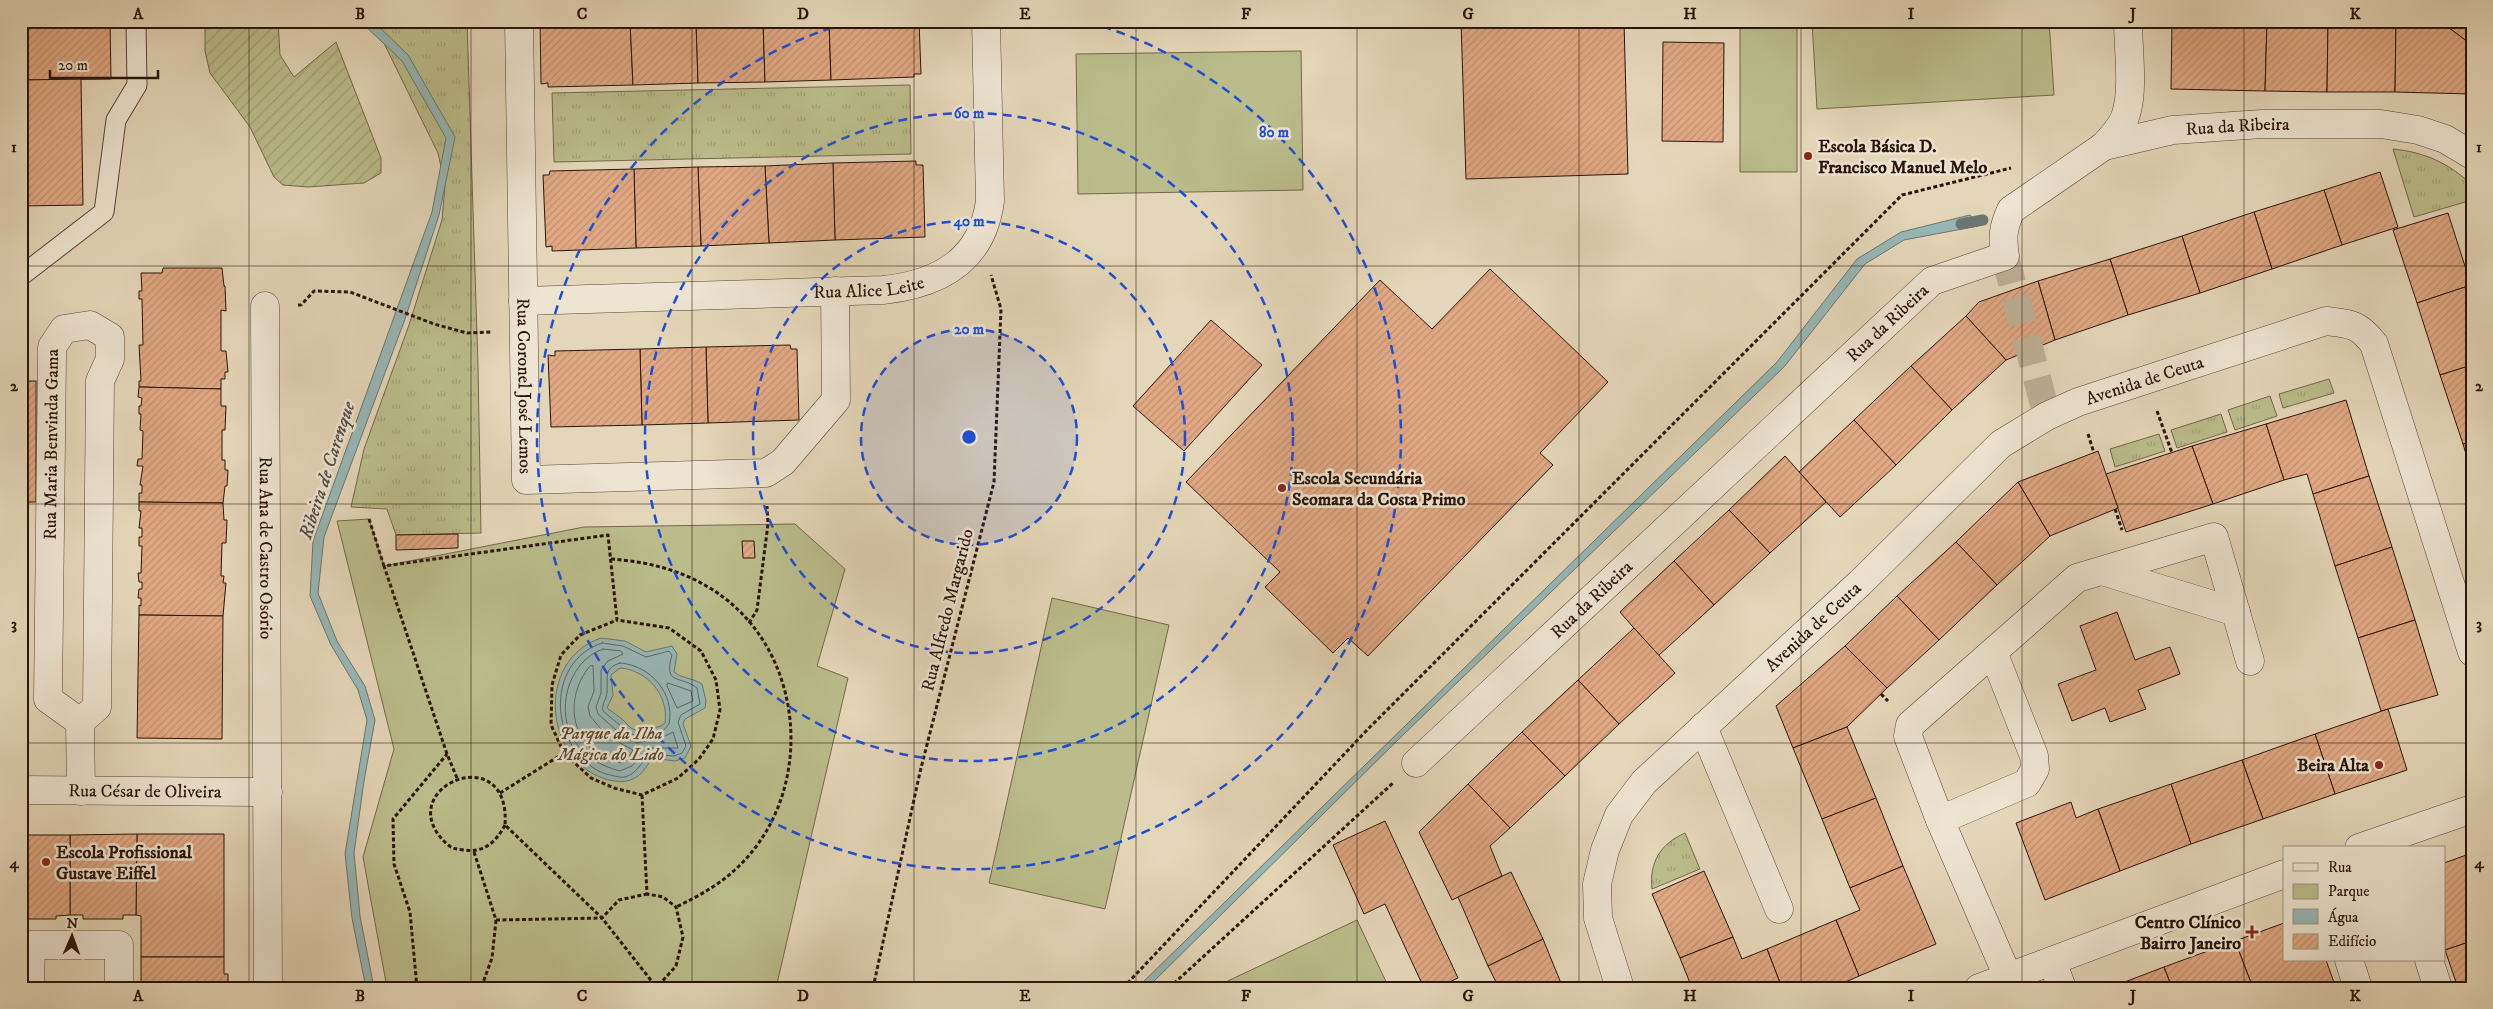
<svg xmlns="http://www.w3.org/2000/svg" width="2493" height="1009" viewBox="0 0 2493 1009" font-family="'IM FELL DW Pica',serif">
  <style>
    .grass { fill: url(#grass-tufts); stroke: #72684a }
    .park { fill: #babc8b; stroke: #72684a }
    .garden { fill: url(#garden-furrows); stroke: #72684a }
    .water { fill: #97b7b6; stroke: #6b7671; fill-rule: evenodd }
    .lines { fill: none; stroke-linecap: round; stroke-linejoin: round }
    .shore { stroke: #606660; stroke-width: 1 }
    .stream { stroke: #6b7671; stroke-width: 11 }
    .building { fill: url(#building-hatch); stroke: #2a1409 }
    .minor-tunnel { stroke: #bfaf95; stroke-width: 28; stroke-dasharray: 28 14; stroke-linecap: butt }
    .service-casing { stroke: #584435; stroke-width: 21 }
    .minor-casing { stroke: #584435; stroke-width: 29 }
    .tertiary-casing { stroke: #584435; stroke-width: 29 }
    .path { stroke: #2a1409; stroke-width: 3; stroke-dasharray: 4 2.5; stroke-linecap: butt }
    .service { stroke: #ede4d1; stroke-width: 19 }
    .minor { stroke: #ede4d1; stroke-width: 28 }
    .tertiary { stroke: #ede4d1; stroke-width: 28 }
    .grid { fill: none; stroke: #2a1409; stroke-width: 1; stroke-opacity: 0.55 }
    .ring { fill: none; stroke: #1d4ed8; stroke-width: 2.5; stroke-dasharray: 9 6 }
    .poi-dot { fill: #8f2418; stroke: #ede4d1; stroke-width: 2 }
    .labels { text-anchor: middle; stroke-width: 5; stroke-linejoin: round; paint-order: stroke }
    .street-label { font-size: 18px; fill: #2a1409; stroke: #ede4d1 }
    .poi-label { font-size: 18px; font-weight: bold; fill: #2a1409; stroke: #ede4d1; text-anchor: start }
    .park-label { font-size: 18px; font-style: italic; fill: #554630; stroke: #ede4d1 }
    .water-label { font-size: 19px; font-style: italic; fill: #504d46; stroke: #ede4d1 }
    .centre { fill: #1d4ed8; stroke: #ede4d1; stroke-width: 2.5 }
    .ring-label { font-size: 15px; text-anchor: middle; font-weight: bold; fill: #1d4ed8; stroke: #ede4d1; stroke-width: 5; stroke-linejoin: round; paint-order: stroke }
    .neatline { fill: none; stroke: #2a1409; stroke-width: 2 }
    .grid-label { font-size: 16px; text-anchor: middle; font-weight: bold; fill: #2a1409 }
  </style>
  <defs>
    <pattern id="grass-tufts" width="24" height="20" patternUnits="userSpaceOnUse" patternTransform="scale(1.25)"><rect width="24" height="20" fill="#babc8b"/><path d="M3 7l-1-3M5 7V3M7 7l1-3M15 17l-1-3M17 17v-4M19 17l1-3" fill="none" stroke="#a0a177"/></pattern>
    <pattern id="garden-furrows" width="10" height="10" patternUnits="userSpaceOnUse" patternTransform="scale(1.25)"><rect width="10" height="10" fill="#babc8b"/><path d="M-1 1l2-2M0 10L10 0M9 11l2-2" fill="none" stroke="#a0a177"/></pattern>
    <pattern id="building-hatch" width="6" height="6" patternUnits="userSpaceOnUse" patternTransform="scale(1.25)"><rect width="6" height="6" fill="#e0a883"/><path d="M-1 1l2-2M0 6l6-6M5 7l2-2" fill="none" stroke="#c09070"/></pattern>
  </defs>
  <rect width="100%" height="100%" fill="#e4d6b8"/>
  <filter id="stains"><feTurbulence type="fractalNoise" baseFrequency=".004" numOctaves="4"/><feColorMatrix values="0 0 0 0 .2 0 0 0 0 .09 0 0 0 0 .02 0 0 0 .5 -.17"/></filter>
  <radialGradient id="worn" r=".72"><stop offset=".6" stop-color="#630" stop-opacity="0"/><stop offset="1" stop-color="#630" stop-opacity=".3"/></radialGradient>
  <g class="grass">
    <polygon points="373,21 467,21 478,366 481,533 396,535 387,509 351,507 364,449 409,325 442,220 445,185 438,153"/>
    <polygon points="910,85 911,154 554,162 552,93"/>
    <path d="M2393,149C2424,152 2449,163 2472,185V200L2414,217Z"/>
    <polygon points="2329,379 2334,393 2283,408 2279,394"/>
    <polygon points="2270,396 2277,416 2235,430 2228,410"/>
    <polygon points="2221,414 2227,432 2177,448 2171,430"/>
    <polygon points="2159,434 2165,451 2115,467 2110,449"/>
    <path d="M1685,833L1700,869L1652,889C1649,863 1660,844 1685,833Z"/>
  </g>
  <g class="park">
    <polygon points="1812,21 2049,21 2054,95 1817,109"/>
    <polygon points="1740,26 1797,27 1797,172 1740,172"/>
    <polygon points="1301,51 1303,190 1078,194 1076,54"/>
    <polygon points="369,519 384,566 584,527 795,524 845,569 817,666 848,678 776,988 387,988 363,857 394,749 337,521"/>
    <polygon points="1052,598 1169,625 1105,909 989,883"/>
    <polygon points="1357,920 1389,988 1213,988"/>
  </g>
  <polygon class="garden" points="205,21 278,21 280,55 294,77 336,42 381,158 381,173 364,183 308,187 283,185 274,177 250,127 210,73 205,51"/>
  <g class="water">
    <polygon points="360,21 373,21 408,55 455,137 439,215 405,319 324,537 318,593 337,641 365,686 375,720 364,781 354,853 360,916 374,988 366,988 352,918 345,854 367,720 358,690 331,645 310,596 313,541 432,212 446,138 402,61"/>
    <polygon points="1970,215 1978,226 1904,240 1865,264 1784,367 1403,735 1147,988 1137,988 1777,362 1857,259 1901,232"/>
    <path d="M601,638L625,641L646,652L672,646L677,654L674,672C683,679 693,678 702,684L706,701L705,708L685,719L683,724L691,746L685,758L675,761L652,758C648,764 644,772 638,776C628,783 620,782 609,780C543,763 535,660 601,638ZM620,668C647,670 669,695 665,723L661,726L640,732L631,728L622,719L607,708L613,695L611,675Z"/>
  </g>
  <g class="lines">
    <g class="shore">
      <path d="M602,643L623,646L646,657L669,651L672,655C663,686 681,675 697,688L700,704L681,715L678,722L686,746L682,753L674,756L650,754C641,762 638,773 625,777C619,778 612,775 606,774C596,771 589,765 581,757C549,724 553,659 602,643Z"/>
      <path d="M603,649L621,651L623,654L608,661L601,670V693L596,707L598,714L624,737L637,743L663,737L673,732L678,748H648L632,766L620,771C602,766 588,759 576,743C554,714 567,661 603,649Z"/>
      <path d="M620,663C650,665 675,693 669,724L663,731L639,737L628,732L603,711C601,704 607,699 607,692C608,678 603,668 620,663Z"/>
      <path d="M593,666L594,691L588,707L590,716L601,729L611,734L620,743L633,750L627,760L622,763C573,755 560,702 590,666Z"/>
      <polygon points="668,683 691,691 693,701 677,708 667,686"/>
    </g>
    <polyline class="stream" points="1961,224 1983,220"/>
  </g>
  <g class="building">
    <polygon points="28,21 110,21 111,79 26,80 28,64 25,64 25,56 27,55 24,41 28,42"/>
    <polygon points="540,21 630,21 633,85 548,87 548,83 541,84"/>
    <polygon points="630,21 696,21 698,83 633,85"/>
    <polygon points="696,21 763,21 765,82 698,83"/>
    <polygon points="763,21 829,21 831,80 765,82"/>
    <polygon points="829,21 919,21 921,74 914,74 914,77 831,80"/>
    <polygon points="1461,21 1624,21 1628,174 1466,179"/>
    <polygon points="2172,21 2267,21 2265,91 2171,89"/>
    <polygon points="2267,21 2328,21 2327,92 2265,91"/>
    <polygon points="2328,21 2396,21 2395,92 2327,92"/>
    <polygon points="2396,21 2440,21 2472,45 2472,94 2395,92"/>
    <polygon points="2440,21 2472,21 2472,45"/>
    <polygon points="1663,42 1724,43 1723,142 1662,141"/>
    <polygon points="81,79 83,205 21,206 21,80"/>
    <polygon points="916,161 916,165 923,165 925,237 835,240 833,163"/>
    <polygon points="833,163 835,240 769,243 765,166"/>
    <polygon points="765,166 769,243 701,246 698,167"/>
    <polygon points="698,167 701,246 636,248 634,169"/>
    <polygon points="634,169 636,248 552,251 552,246 546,247 543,175 549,175 550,171"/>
    <polygon points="2380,172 2398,227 2342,245 2324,190"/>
    <polygon points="2324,190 2342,245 2272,269 2254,212"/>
    <polygon points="2254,212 2272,269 2200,293 2182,236"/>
    <polygon points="2448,213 2471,285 2417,303 2393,230"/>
    <polygon points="2182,236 2200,293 2128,315 2110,259"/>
    <polygon points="2110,259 2128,315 2055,340 2038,281"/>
    <polygon points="163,268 222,268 224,286 225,286 226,311 221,310 221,351 226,351 228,372 225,372 225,379 221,379 221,389 139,387 139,381 141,381 139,345 143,345 142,299 139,299 139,291 142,291 141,273 162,273"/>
    <polygon points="1490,269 1608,382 1540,453 1553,465 1368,656 1348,638 1333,653 1265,587 1280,572 1186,482 1380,280 1432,329"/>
    <polygon points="2038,281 2055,340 2006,360 1966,316 1979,302"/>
    <polygon points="2471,285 2472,365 2440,375 2417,303"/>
    <polygon points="1966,316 2006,360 1952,410 1911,366"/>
    <polygon points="1211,320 1262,365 1184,451 1133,406"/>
    <polygon points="790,345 791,349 797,349 799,420 708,423 706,347"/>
    <polygon points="706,347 708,423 642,425 640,349"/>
    <polygon points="640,349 642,425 551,427 548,355 555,356 555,351"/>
    <polygon points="2472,365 2472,442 2463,444 2440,375"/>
    <polygon points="1911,366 1952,410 1896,465 1854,420"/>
    <rect x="21" y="381" width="15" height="121"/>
    <polygon points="139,387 221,389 221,406 226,406 225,430 222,430 222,460 225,460 225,470 228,470 227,486 225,486 223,503 139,502 139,493 142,493 142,485 140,485 143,466 137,466 138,459 142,459 143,431 140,430 141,414 139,414 139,406 141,406 142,398 138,397"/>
    <polygon points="2346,400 2369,476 2313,494 2307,474 2284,480 2266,424"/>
    <polygon points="1854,420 1896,465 1840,517 1799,472"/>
    <polygon points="2266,424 2284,480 2213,504 2192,446"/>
    <polygon points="2472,442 2472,474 2463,444"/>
    <polygon points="2192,446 2213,504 2126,532 2106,474"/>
    <polygon points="2098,451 2118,508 2050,536 2018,482"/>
    <polygon points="1785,456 1826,502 1770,553 1729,510"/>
    <polygon points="2369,476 2392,547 2335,566 2313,494"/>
    <polygon points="2018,482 2050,536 1997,585 1956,542"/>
    <rect x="21" y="502" width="2" height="112"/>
    <polygon points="139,502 223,503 224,520 227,520 226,543 222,543 221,576 224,576 223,583 226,583 223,616 139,615 139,605 141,606 141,598 138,598 139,589 142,589 142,582 139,582 138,573 141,573 142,546 139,546 139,537 142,537 142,528 139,528 141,511 139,511"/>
    <polygon points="1729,510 1770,553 1714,605 1674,561"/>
    <polygon points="458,534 458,548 396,550 396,535"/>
    <polygon points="742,541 754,541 755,558 743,558"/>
    <polygon points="1956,542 1997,585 1939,640 1897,596"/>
    <polygon points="2392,547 2415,620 2358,638 2335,566"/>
    <polygon points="1674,561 1714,605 1658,656 1620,612"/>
    <polygon points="1897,596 1939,640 1887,688 1845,646"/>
    <polygon points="2117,612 2135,660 2170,647 2180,674 2138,690 2146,709 2110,722 2105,708 2072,721 2058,684 2096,670 2080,626"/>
    <polygon points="139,615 223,616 222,739 137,738"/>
    <polygon points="2415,620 2438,695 2381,711 2358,638"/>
    <polygon points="1634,628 1675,673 1619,724 1578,680"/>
    <polygon points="1845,646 1887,688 1847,727 1793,748 1776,706"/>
    <polygon points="1578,680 1619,724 1565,776 1522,732"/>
    <polygon points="2388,709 2407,770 2335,794 2315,734"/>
    <polygon points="1847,727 1876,798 1822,819 1793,748"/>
    <polygon points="1522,732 1565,776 1510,828 1468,784"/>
    <polygon points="2315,734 2335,794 2263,819 2242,760"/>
    <polygon points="2242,760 2263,819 2191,844 2171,784"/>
    <polygon points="1468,784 1510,828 1490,846 1502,876 1452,900 1419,832"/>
    <polygon points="2171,784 2191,844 2120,871 2098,809"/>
    <polygon points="1876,798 1903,866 1850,888 1822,819"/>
    <polygon points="2071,802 2076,818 2098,809 2120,871 2045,900 2016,823"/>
    <polygon points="1385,821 1458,978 1437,988 1424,988 1385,904 1364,914 1333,845"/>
    <polygon points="137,834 224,834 224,957 141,957 141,916 136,915"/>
    <polygon points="137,834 136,915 123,915 123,919 83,919 83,915 70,915 70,835"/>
    <polygon points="21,835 70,835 70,915 56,916 56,919 23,919"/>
    <polygon points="2472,853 2472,941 2445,950 2444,863"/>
    <polygon points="1903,866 1936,944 1859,976 1836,920 1860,910 1850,888"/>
    <polygon points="1704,871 1733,937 1680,958 1652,894"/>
    <polygon points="1511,872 1543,939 1488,966 1458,897"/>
    <polygon points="1836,920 1859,976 1832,988 1782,988 1767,949"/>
    <polygon points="2284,923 2284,960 2326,960 2336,988 2253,988 2235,941"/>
    <polygon points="1733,937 1742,959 1767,949 1782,988 1692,988 1680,958"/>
    <polygon points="1543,939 1563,988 1488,988 1497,984 1488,966"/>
    <polygon points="2235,941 2253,988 2172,988 2164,967"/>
    <polygon points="2472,941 2472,988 2458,988 2445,950"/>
    <polygon points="141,957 224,957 224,974 228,974 228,988 141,988"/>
    <polygon points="2164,967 2172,988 2109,988"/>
  </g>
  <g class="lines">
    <polyline class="minor-tunnel" points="2005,256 2047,416"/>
    <defs>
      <polyline id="service" points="21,276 104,212 116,120 137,85 136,21"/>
      <g id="minor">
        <path id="s1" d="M519,21L526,480L766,473L783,462L836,400L835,291"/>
        <path d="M2104,146C2112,137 2123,126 2126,114C2134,89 2128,49 2128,21"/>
        <path id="s2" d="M523,301L883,290C939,284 982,261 990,201L986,21"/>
        <path id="s3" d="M265,306L268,988"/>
        <polyline points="2102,571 2236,612"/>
        <polyline points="1993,652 2034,756 2035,769 2027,783 1940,820 2008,977"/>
        <path id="s4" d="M80,722L48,699L52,356V347L64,329L90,325L110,337V359L100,381L97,707L80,722L81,791"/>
        <polyline points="1703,727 1779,909"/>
        <path id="s5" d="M1416,763L1932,281L2005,256C2002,238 2003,227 2011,210L2104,146L2173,130L2262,124H2381L2418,130L2445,139L2472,155"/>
        <path id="s6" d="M21,790L268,792"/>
        <polyline points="1940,820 1912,747 1908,736 1910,725 2077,578 2214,537 2250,661"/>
        <polyline points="2349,960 2358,988"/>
        <polyline points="2429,960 2438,988"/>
        <polyline points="2052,961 2062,988"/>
        <polyline points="30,988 31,945 119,945 119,988"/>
        <path id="s7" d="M1620,988L1598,918L1597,884L1605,850L1619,815L1644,782L1860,583L2001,444L2047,416L2078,402L2326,321C2350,324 2358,323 2374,344L2472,652"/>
      </g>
      <g id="tertiary">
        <polyline points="2359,848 2472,809"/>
        <polyline points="1979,988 2284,874"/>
      </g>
    </defs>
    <use href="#service" class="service-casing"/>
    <use href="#minor" class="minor-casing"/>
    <use href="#tertiary" class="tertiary-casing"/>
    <g class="path">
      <polyline points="298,305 301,305 314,291 350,292 434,324 467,333 491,332"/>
      <polyline points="2157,411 2172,453"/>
      <polyline points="2088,434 2094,453"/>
      <polyline points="2115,509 2122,530"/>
      <polyline points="369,519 384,566"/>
      <path d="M611,559C653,562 693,573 727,600C807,664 813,794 739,866C721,884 699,896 676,907"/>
      <polyline points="749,623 757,610 768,524 767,506"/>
      <polyline points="1881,694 1888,701"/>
      <polyline points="457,778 447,754 384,566 608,535 617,620 669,628 701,651 716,680 720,710 713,739 699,759 678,778 642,795 614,788 591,778 564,753 551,725 552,685 561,655 580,635 617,620"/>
      <polyline points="500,793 564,753"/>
      <polyline points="642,795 647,894 663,897 676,907 683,937 676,966 656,988"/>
      <path d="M505,825C496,842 484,853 464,850C457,849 452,849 447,844C387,789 511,736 505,825L602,918L657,988"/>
      <polyline points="474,852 496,920 492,958 481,988"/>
      <polyline points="496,920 602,918 619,900 647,894"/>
      <polyline points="417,988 410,912 394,864 393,819 447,754"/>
      <polyline points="873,988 920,772 994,482 1001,309 991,275"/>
      <polyline points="1123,988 1368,729 1902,195 2011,168"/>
      <polyline points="1169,988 1393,783"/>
    </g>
    <use href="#service" class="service"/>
    <use href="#minor" class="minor"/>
    <use href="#tertiary" class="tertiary"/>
  </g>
  <path class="grid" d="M249,21V988M471,21V988M692,21V988M914,21V988M1136,21V988M1357,21V988M1579,21V988M1801,21V988M2022,21V988M2244,21V988M21,266H2472M21,504H2472M21,743H2472"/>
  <circle cx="969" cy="437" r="108" fill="#1d4ed8" fill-opacity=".12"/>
  <g class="ring">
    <circle cx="969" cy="437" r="108"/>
    <circle cx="969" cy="437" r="216"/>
    <circle cx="969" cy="437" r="324"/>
    <path d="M1088 22A432 432 0 1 1 850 22"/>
  </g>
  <g class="poi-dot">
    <circle cx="1808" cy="156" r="5"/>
    <circle cx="1282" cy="488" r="5"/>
    <circle cx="2379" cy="765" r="5"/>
    <circle cx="46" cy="862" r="5"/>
    <path d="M2249.5 924.5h5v5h5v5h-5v5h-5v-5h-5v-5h5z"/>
  </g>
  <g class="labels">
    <g class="street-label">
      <text dy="6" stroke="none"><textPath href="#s5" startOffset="1079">Rua da Ribeira</textPath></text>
      <text dy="6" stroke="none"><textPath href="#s2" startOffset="346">Rua Alice Leite</textPath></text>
      <text dy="6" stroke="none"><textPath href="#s5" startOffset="645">Rua da Ribeira</textPath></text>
      <text dy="6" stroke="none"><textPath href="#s7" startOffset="871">Avenida de Ceuta</textPath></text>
      <text dy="6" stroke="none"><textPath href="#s1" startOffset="365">Rua Coronel José Lemos</textPath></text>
      <text dy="6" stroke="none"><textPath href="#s4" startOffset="294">Rua Maria Benvinda Gama</textPath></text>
      <text dy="6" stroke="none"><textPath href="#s3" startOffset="242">Rua Ana de Castro Osório</textPath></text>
      <text dy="6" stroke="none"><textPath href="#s5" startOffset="240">Rua da Ribeira</textPath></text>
      <text transform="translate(947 610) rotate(-76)" y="6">Rua Alfredo Margarido</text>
      <text dy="6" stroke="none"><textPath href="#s7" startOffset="451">Avenida de Ceuta</textPath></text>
      <text dy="6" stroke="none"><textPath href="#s6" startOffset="124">Rua César de Oliveira</textPath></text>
    </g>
    <g class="poi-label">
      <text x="1818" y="152">Escola Básica D.<tspan x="1818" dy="21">Francisco Manuel Melo</tspan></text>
      <text x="1292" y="484">Escola Secundária<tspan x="1292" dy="21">Seomara da Costa Primo</tspan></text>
      <text x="2369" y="771" text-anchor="end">Beira Alta</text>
      <text x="56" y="858">Escola Profissional<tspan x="56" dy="21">Gustave Eiffel</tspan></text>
      <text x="2241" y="928" text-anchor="end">Centro Clínico<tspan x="2241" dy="21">Bairro Janeiro</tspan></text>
    </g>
    <g class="park-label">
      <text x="611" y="739">Parque da Ilha<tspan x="611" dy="21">Mágica do Lido</tspan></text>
    </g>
    <g class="water-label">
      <text transform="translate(326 470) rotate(-72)" y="7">Ribeira de Carenque</text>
    </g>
  </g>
  <circle cx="969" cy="437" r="8" class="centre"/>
  <g class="ring-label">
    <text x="969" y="118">60 m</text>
    <text x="1274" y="137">80 m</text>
    <text x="969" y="226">40 m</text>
    <text x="969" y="334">20 m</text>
  </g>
  <rect width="2493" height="1009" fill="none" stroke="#e4d6b8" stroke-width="55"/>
  <rect x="2283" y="846" width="162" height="115" fill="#ede4d1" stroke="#9f9181"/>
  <rect x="2293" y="863" width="25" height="8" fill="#ede4d1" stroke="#9f9181"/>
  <text x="2328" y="872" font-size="15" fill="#2a1409">Rua</text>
  <rect x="2293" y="884" width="25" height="15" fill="#babc8b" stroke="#9f9181"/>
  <text x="2328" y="896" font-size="15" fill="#2a1409">Parque</text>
  <rect x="2293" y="909" width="25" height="15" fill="#97b7b6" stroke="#9f9181"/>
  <text x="2328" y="922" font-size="15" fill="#2a1409">Água</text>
  <rect x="2293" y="934" width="25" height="15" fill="url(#building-hatch)" stroke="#9f9181"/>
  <text x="2328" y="946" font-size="15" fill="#2a1409">Edifício</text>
  <g transform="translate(72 936) rotate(2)" stroke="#ede4d1" stroke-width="4" paint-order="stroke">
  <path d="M0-4L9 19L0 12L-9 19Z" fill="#2a1409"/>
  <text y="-8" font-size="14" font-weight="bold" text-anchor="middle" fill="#2a1409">N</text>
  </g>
  <path d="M50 70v8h108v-8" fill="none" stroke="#2a1409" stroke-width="2.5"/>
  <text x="58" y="70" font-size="15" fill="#2a1409" stroke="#ede4d1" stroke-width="4" paint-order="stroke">20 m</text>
  <rect x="28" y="28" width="2438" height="954" class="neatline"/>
  <g class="grid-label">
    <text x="138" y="19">A</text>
    <text x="360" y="19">B</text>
    <text x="582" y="19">C</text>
    <text x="803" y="19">D</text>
    <text x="1025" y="19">E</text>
    <text x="1246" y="19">F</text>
    <text x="1468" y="19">G</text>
    <text x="1690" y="19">H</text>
    <text x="1911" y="19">I</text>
    <text x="2133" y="19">J</text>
    <text x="2355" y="19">K</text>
    <text x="14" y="152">1</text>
    <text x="2479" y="152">1</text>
    <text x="14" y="391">2</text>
    <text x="2479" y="391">2</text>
    <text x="14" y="629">3</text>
    <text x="2479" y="629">3</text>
    <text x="14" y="868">4</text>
    <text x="2479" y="868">4</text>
    <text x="138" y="1001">A</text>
    <text x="360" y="1001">B</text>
    <text x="582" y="1001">C</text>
    <text x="803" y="1001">D</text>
    <text x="1025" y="1001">E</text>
    <text x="1246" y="1001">F</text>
    <text x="1468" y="1001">G</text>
    <text x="1690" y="1001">H</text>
    <text x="1911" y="1001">I</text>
    <text x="2133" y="1001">J</text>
    <text x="2355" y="1001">K</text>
  </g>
  <rect width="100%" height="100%" filter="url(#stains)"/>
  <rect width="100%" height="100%" fill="url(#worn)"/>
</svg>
